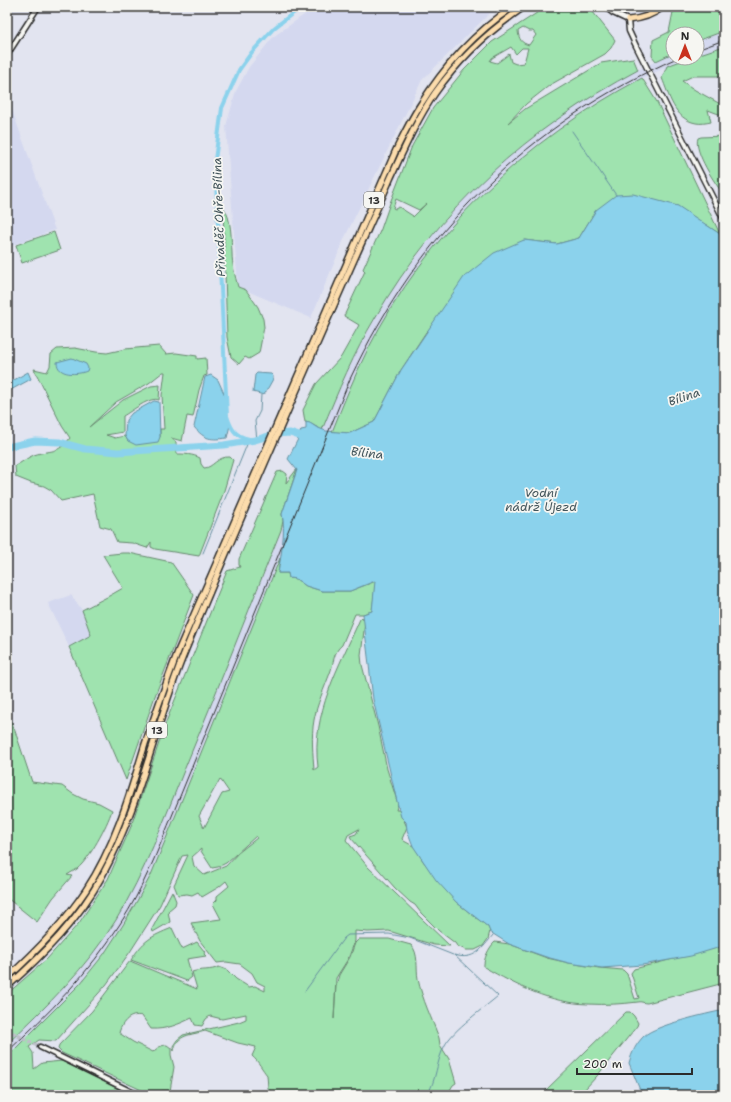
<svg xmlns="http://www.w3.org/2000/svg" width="731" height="1102" viewBox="0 0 731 1102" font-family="'Shantell Sans',sans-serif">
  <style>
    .built { fill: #d4d8ef }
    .green { fill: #9fe3af; stroke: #65876d; fill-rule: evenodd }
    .water { fill: #8bd2ec; stroke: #658f9f }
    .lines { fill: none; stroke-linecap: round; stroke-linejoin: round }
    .stream { stroke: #658f9f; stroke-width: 1 }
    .canal { stroke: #8bd2ec; stroke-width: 4 }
    .river { stroke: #8bd2ec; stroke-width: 7 }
    .tertiary-tunnel { stroke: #bdbfc9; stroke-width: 4; stroke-dasharray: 4 2; stroke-linecap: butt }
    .tertiary-casing { stroke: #2b2b2b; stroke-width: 7 }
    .trunk-casing { stroke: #2b2b2b; stroke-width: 8 }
    .tertiary { stroke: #f6f6f2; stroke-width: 4 }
    .trunk { stroke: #fcdcac; stroke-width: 5 }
    .rail { stroke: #2b2b2b; stroke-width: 1 }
    .labels { text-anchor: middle; stroke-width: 3.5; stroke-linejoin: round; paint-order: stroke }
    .shield { fill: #f6f6f2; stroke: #686867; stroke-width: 1 }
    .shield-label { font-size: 10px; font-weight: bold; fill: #2b2b2b }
    .water-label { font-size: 12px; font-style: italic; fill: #43555b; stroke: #f6f6f2 }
  </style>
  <rect width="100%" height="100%" fill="#e2e4f0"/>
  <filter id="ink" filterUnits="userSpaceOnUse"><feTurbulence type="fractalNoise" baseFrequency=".025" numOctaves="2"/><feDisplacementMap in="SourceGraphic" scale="8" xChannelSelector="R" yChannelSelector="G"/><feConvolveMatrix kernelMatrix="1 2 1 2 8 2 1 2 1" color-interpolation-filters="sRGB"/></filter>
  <g filter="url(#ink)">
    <g class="built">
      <polygon points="315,7 502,7 490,13 422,80 345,237 311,318 238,287 226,126 236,91 249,67 273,37"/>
      <polygon points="724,31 724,46 697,55 697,41"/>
      <polygon points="673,53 673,58 689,58 642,78 591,107 548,137 508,169 483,193 439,241 400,295 367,351 353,381 177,812 151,875 137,901 114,940 80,984 7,1057 7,1044 74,978 97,948 116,920 142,871 169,809 334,400 359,347 392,290 432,236 476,186 502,162 555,120 586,99 638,70"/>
      <polygon points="7,96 55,230 7,247"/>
      <polygon points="71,595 82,610 91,635 69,647 48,603"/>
    </g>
    <g class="green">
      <path d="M546,7H589L615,40L611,48L605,54L550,85L526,104L508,123L525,109L601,63L633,58L638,70C527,129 439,208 375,318C354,353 338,391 322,430C316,427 311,423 305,422L303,410L316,384L341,357L359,325L344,316L365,271L363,269L381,229L390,203L412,146L433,108L464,70L492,42ZM523,28L529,31H533L536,35L529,45C521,43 519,39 518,31ZM511,47L516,54L522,48H528L524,63L516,64L511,62L509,54L497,63L490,61L492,58ZM396,199L419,210L427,203L413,217V216L399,207L395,209L393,208Z"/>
      <polygon points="674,7 724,7 724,31 697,41 697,34 673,34 673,53 656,61 652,56 653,40 669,32"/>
      <path d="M724,46V76H693L682,81L695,90L724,106V116L708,110L711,122C706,123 701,124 696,123C674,119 669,95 662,78L667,66L689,58H697V55Z"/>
      <path d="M642,78L657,102L720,234L677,206L596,210L579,238L557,244L524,240L426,332L401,370L374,422L350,433L332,432C343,404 354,377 367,351C428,231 524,141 642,78Z"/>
      <path d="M724,136V195C716,185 693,151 698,138L701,137Z"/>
      <path d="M223,207C232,218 231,239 232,253C232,264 235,276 238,287L246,290L258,307L263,319L264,327L259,353L249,359L245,357L239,364L231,357L227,337Z"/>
      <polygon points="54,232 60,250 22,263 16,245"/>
      <path d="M159,346L166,354L176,353L197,356V359L206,358L207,375L204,376L199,390L193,417L187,416L182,441L171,438L176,442V454C184,454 193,454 200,458L201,464L204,468C213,468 217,456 230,457L233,460L223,494L199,556L155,549L151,547V542L147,548L132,543L117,542L111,529L100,526L93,494L61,501L51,490L44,486L31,483L16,477L15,466C21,463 28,457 34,455C52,449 57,455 70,438L62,426L34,369L47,372L50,366L51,354L57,349L75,348L96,352L107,353L125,349ZM163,372H165L162,395L164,429H160V437L128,441L125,436L115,438L106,435L123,432V416C132,411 150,396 159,400L160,385L151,386L123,400L89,427L116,402L149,383Z"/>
      <path d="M297,469L282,514L283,521L281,530C249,609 218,689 185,768C164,820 145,872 116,920C87,967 47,1006 7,1044V994L47,959L79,923L108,879L130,829L166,722L227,571L240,567L239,565V559L277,472L283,471L287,474L286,483Z"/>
      <polygon points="122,553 129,553 171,562 194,595 155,696 126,780 69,647 91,635 82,610 109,596 123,588 103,555"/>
      <path d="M280,558L278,573H288L289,578L296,579L306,586L322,591H350L376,581L372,611L363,614H355L342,645C333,652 334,663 330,673C324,689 317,704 314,720C311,736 313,754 314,770L318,767C311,714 339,667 360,619L362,617L365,622L361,655L362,665L378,726L387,769L398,804L396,810H399L407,827L402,839L404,841L415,847L423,861L456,902L488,927L490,931L488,939L483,946L475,950H466L457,946L455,943L439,931L421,913L415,905L410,902L395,888L351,838L350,836L356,834L359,829L348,835L346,840L368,867L450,946L434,945L389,931L368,932L355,931V941L348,959L336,978L334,1019L336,986L339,975L350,957L355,943L359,939H389L411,945C419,953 416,968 418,979C422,999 432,1019 439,1038L440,1045L449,1059L456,1083L453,1085L447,1095H272L268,1088L267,1075C262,1069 259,1062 252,1056L256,1047L238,1043L205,1031C192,1035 176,1034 174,1051L173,1046L177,1040L183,1035L239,1022L246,1019V1014L222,1019L210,1016L206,1019L202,1026L195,1025L192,1018C179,1024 166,1030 151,1029L142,1016C130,1013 122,1022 119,1033L133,1042L153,1052C157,1048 161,1045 167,1045L171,1048V1055L174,1067L170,1091H163L150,1094L62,1053L58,1049L59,1045L92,1011L130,961L197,989L192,972C201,969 211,971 219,967L227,970L236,979L249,987L255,986L265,991V986L257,982L252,973L240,964L226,962L217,963L200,941L191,923L221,919L213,904L217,900V896L229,886L226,881L219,887L202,897L198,892L192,895L187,894L178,895L174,885L188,855L182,856L160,905L130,952L106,985L56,1041L39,1040L29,1047L33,1053L34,1069L42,1063L62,1061L131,1095H7V1057L80,984L104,954L123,925L137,901L151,875L177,812ZM220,779L229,792L222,794L204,828L199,816ZM256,836L257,838L238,853L226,866L204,875L194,866L192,857L201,849V851L212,868L218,867L226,863Z"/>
      <path d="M7,713L15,731L32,782L62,786L73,794L83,799L99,803L112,810C107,826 90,858 77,869C74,871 70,873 67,875L72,876L53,898L37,922L7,898Z"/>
      <polygon points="172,891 176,901 175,905 168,911 170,922 153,932 152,929"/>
      <path d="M172,928L182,949L197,942L205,952L204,954L206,956L187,959L192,977L187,981L131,960C144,940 150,937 172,928Z"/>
      <path d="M495,942L509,944L547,958L569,963L599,968L623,970L627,974L635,999L639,998L631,973L634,969L724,946V983L647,1003C643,1003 641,1001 638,1002C622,1004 605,1005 588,1004C550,1003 517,986 484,967C483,960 489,947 495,942Z"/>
      <polygon points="626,1012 630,1012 634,1016 638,1023 637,1026 597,1076 585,1089 584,1095 548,1095 546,1090"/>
    </g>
    <g class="water">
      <path d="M633,194L678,206L720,234L724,242V946L691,956L642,965L602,968L569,963L546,957L509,944L490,932L488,927L456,902L436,880L413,846L407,830L406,822L401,817L399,810L373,699L363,614L372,611L375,581L350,591H322L306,586L296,579L289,578L288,573H278C281,556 286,530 282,514L297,470L288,459L298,439L301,430L306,429V422L310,423L316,427L326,431L350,433L374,422L401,370L464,277L494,253L524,240L557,244L579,238L596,210L616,195Z"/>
      <path d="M72,358L86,364L88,368L87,371C78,375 57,376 57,362Z"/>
      <polygon points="28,372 31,379 7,392 7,384"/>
      <polygon points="257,373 271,374 273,376 273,379 264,395 253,392 255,375"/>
      <path d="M211,375L218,380L226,398L227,416L230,425L227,438C211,440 205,440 194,427L205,377Z"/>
      <polygon points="154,401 159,402 160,437 158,442 136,445 128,441 125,436 126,420 132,413"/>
      <path d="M724,1010V1095H642L629,1063C632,1052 636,1044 644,1036C656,1025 706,1014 724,1010Z"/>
    </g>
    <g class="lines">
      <g class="stream">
        <polyline points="572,131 616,195"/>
        <polyline points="257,440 255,421 260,411 261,395"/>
        <polyline points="203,553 248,442"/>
        <polyline points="305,991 344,938 348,935 389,934 410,938 453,955"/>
        <path d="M427,1095C437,1080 436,1061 445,1045C453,1030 484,1008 498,996L454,955C474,961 482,949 493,935"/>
      </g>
      <path class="canal" d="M255,440C238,438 232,433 227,416L215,160L222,108L239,70L252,52L274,28L301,7"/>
      <polyline class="river" points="7,447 35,441 59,442 85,449 118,452 224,445 255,440 275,434 290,433 308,439"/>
      <polyline class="tertiary-tunnel" points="7,1030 40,1047"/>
      <defs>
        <g id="tertiary">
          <polyline points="605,7 613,13 628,20 629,31 636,46 724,220"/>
          <polyline points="7,55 38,7"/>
          <polyline points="40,1047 138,1095"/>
        </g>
        <g id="trunk">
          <path d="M628,20C642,19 653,15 663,7"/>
          <path d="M7,978C36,952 64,923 86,890C115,846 130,794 145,744C156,712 167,680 179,649L396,150C403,136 410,121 419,107C443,68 474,33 513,7"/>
          <path d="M7,987C43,955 79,919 102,876C141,805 155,723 186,649C240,518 297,389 354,260C366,233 379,205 391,177C404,149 417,119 435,93C459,59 490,30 524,7"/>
        </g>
      </defs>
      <use href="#tertiary" class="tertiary-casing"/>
      <use href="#trunk" class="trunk-casing"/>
      <use href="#tertiary" class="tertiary"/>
      <use href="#trunk" class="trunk"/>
      <g class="rail">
        <polyline points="697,50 724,40"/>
        <path d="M7,1052C49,1013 89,973 120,924C143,889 158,850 174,811L350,379C419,232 528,124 677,58"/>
      </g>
    </g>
  </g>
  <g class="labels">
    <g class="shield">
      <rect x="364" y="192" width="20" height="16" rx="3"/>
      <rect x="147" y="722" width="20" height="16" rx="3"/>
    </g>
    <g class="shield-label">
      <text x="374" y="204">13</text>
      <text x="157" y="734">13</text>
    </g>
    <g class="water-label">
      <text transform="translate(219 217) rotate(-92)" y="4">Přivaděč Ohře-Bílina</text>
      <text transform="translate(684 397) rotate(-19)" y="4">Bílina</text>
      <text transform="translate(367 453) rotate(6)" y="4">Bílina</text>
      <text x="541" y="497">Vodní<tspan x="541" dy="14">nádrž Újezd</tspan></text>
    </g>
  </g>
  <rect width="731" height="1102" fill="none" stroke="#f6f6f2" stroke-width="24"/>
  <rect x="12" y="12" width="707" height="1078" fill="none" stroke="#2b2b2b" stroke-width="1.5" filter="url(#ink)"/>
  <g transform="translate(685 46)"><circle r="19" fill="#f6f6f2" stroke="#a5a5a2"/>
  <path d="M0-3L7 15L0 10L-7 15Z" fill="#c8321e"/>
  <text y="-6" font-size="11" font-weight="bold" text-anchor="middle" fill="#2b2b2b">N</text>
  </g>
  <path d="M577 1068v6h115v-6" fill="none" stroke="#2b2b2b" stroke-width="2"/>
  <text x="583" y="1068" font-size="12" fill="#2b2b2b" stroke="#f6f6f2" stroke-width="3" paint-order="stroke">200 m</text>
</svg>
